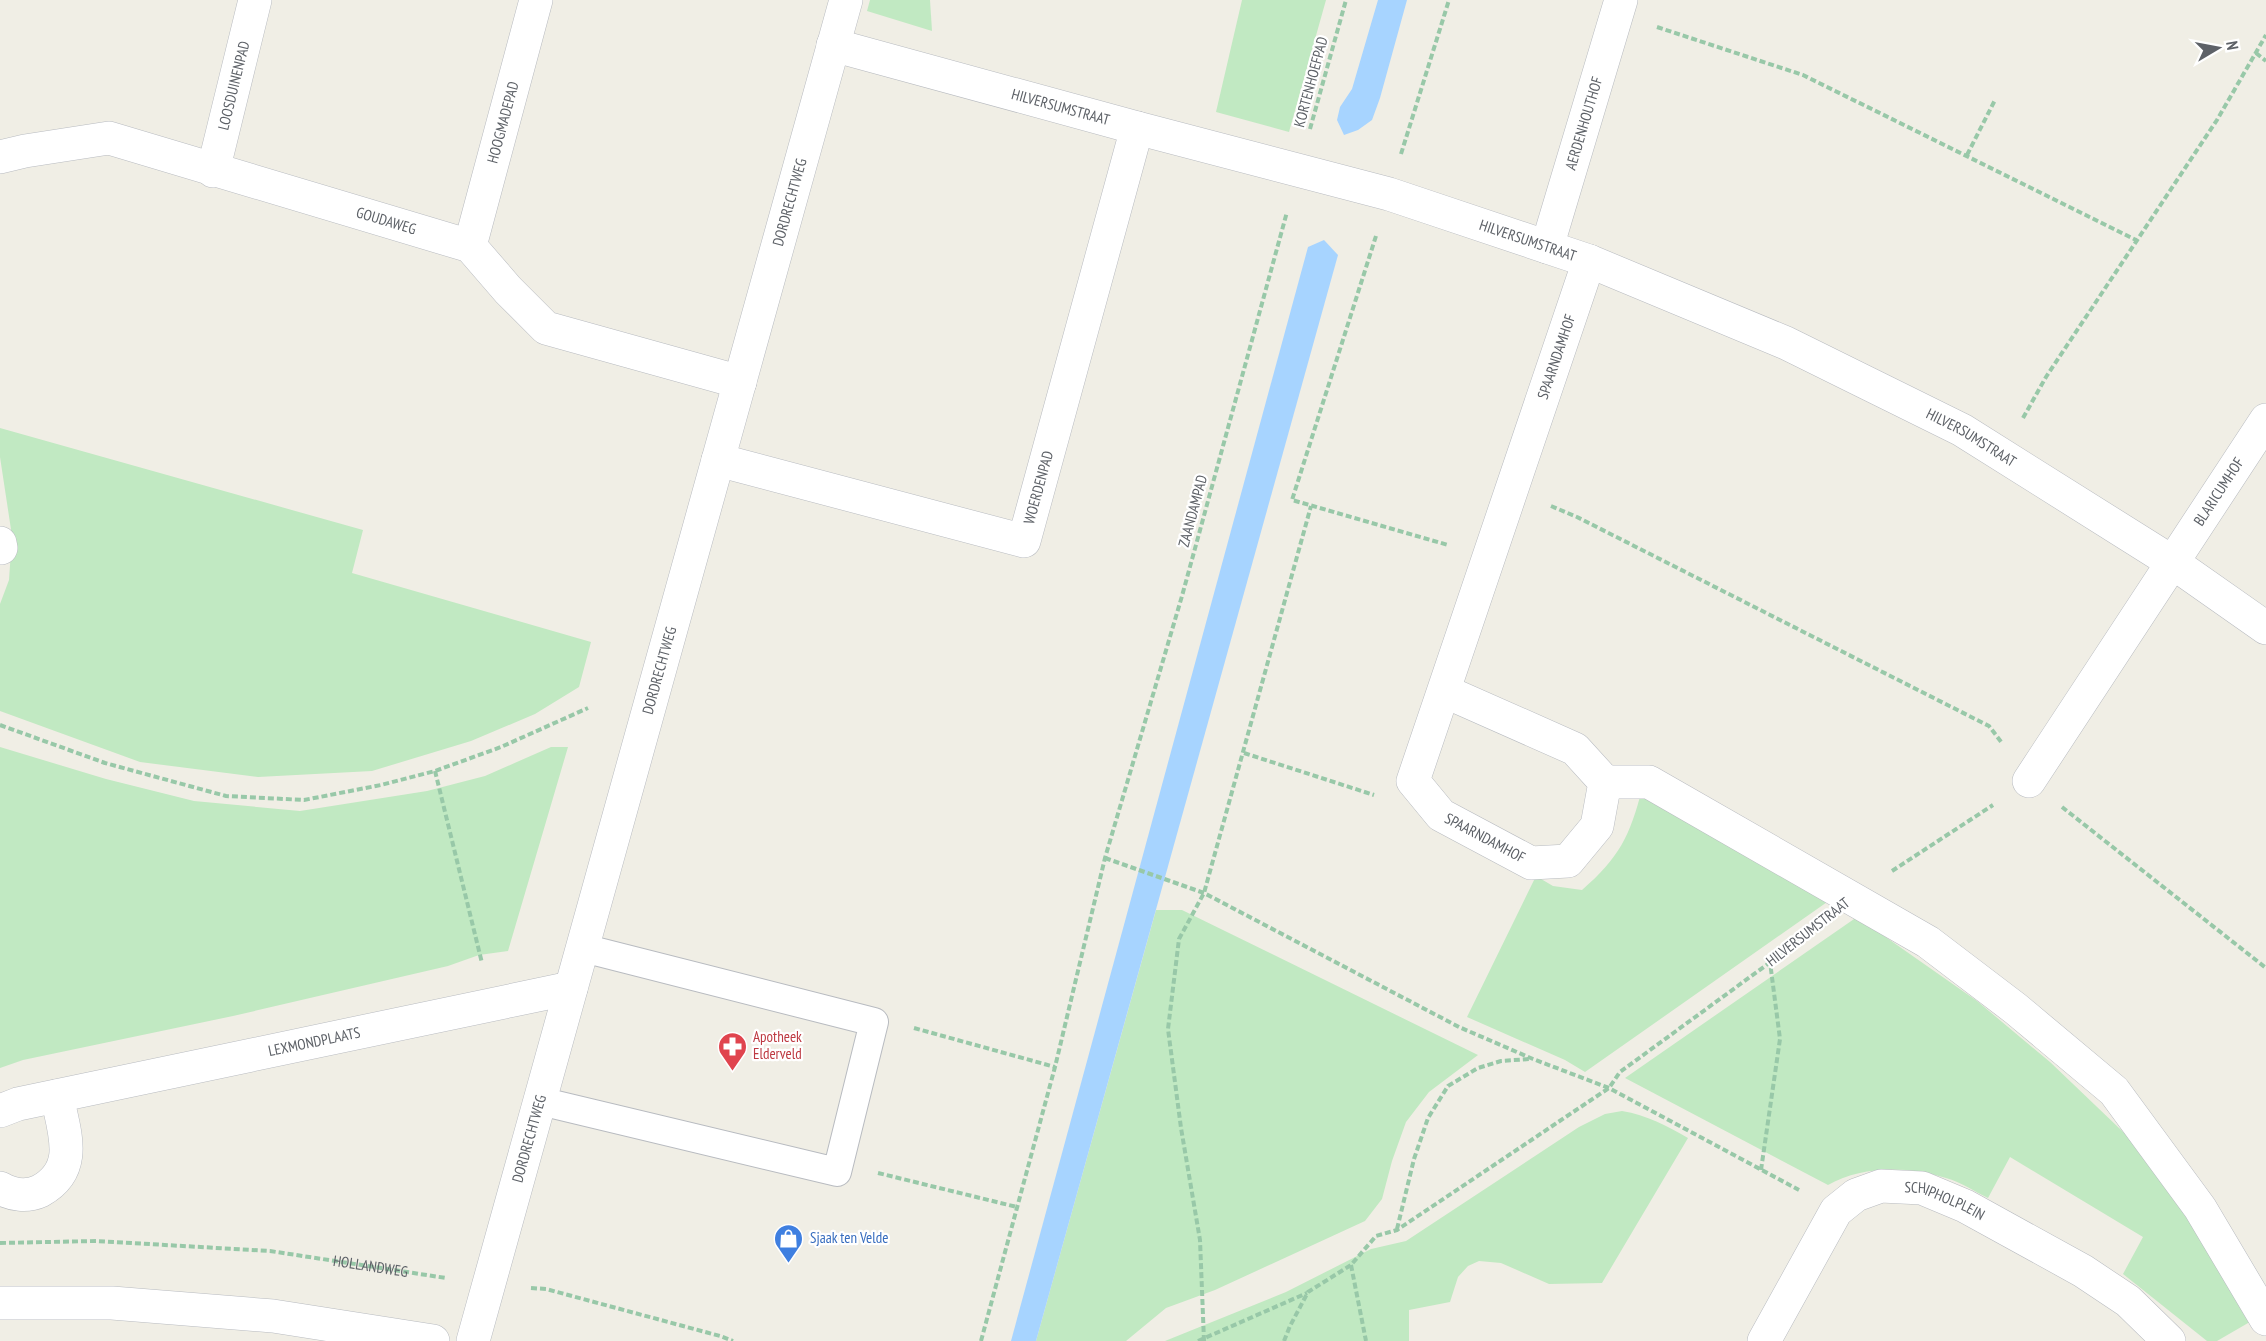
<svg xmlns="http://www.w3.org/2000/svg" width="2266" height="1341" viewBox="0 0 2266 1341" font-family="'PT Sans Narrow',sans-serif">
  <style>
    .green { fill: #c1e9c2 }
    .water { fill: #a7d4ff }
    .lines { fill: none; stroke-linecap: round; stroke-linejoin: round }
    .service-casing { stroke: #b8bbc0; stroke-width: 30 }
    .pedestrian-casing { stroke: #b8bbc0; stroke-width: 34 }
    .minor-casing { stroke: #b8bbc0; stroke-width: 34 }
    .tertiary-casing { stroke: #b8bbc0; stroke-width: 34 }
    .path { stroke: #98c8a8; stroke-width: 4; stroke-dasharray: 6 3; stroke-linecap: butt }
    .service { stroke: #fff; stroke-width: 28 }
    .pedestrian { stroke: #fff; stroke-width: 33 }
    .minor { stroke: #fff; stroke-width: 33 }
    .tertiary { stroke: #fff; stroke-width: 33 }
    .labels { text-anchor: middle; stroke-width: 4.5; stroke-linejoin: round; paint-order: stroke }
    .street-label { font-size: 15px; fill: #5d6167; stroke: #fff }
    .health-label { font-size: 15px; fill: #be3a42; stroke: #fff; text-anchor: start }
    .shop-label { font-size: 15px; fill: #366cbe; stroke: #fff; text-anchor: start }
  </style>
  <rect width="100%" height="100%" fill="#f0eee5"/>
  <g class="green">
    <polygon points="870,0 930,0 932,31 867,11"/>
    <polygon points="1242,0 1326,0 1289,132 1216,112"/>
    <polygon points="0,428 363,530 352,573 591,642 579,687 535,714 471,741 372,771 258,777 140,762 0,711 0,604 9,580 12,536 0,457"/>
    <polygon points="0,747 106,779 194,801 300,811 427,791 485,776 551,747 568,747 508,951 479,955 448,966 233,1016 23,1060 0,1068"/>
    <path d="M1642,789L1830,900L1585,1072L1565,1060L1467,1017L1536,876L1553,886L1582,890C1619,858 1630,836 1642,789Z"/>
    <polygon points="1156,910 1182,910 1478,1055 1429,1092 1406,1122 1392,1161 1382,1199 1365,1221 1215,1290 1166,1308 1126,1341 1036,1341"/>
    <path d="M1857,917L1977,1001L2050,1062L2141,1149L2255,1319L2217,1341H2207L2123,1274L2143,1237L2010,1157L1988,1198C1975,1192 1961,1182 1946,1178C1909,1166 1863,1165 1828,1185L1625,1078Z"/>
    <path d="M1622,1111C1647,1115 1667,1126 1688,1138L1602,1283L1549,1284L1501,1263L1479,1261L1468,1266L1458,1277L1450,1302L1409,1310V1341H1165L1286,1292L1371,1249L1406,1241L1579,1127L1605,1114Z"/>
  </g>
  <g class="water">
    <polygon points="1378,0 1407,0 1380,98 1372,120 1358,130 1344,135 1337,120 1340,107 1352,89"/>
    <polygon points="1324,240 1338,255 1036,1341 1011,1341 1308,247"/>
  </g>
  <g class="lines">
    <defs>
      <polyline id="service" points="540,1101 837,1172 874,1022 583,948"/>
      <polyline id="pedestrian" points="1605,782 1649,782 1928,942 2016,1009 2114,1091 2200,1208 2266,1319"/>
      <g id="minor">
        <path id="s2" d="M833,45L1137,128L1389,194L1589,261L1786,343L1962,430L2172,562L2266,628"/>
        <path id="s3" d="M0,157L25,151L109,138L470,246L508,290L546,328L740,382"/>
        <path id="s4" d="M213,171L255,0"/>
        <path id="s5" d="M470,246L536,0"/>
        <path id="s6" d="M1547,247L1621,0"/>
        <path id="s7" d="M718,460L1024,541L1137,128"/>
        <polyline points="0,543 1,548"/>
        <path id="s8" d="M1444,691L1575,749L1605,782L1597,826L1568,861L1531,863L1441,815L1413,781L1589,261"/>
        <path id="s9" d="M2029,781L2266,420"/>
        <path id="s10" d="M0,1111L18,1104L571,988"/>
        <path d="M0,1188C12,1195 27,1197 40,1191C80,1169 64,1132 57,1096"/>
        <path id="s11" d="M473,1341L846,0"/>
        <path id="s12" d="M1764,1341L1836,1211L1856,1195L1881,1186L1922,1188L1965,1206L2083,1271L2128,1301L2169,1341"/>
      </g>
      <polyline id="tertiary" points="0,1303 112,1303 273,1316 433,1341"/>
    </defs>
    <use href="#service" class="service-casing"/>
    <use href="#pedestrian" class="pedestrian-casing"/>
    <use href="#minor" class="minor-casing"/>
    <use href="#tertiary" class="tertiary-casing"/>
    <g class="path">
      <polyline points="1657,27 1803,75 2136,240"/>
      <polyline points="2256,53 2266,61"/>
      <polyline points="1310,129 1346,0"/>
      <polyline points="1401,154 1449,0"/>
      <polyline points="1967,155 1995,100"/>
      <polyline points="1376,236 1292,500 1448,545"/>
      <polyline points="2023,418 2046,377 2217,120 2266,35"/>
      <polyline points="1551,506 1577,517 1989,726 2002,743"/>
      <polyline points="0,725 105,763 226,796 304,800 381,785 435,771 501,747 588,708"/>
      <polyline points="1244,753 1374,795"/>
      <polyline points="435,771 482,963"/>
      <polyline points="2062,807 2266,968"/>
      <polyline points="1105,858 1204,893 1459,1027 1533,1059 1609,1088 1799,1190"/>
      <polyline points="1892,871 1993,805"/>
      <polyline points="914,1028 1055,1067"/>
      <polyline points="1761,1170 1780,1039 1770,962"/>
      <polyline points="878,1173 1017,1207"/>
      <polyline points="1397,1229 1414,1159 1428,1118 1448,1086 1478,1068 1501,1061 1530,1059"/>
      <path id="s1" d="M0,1243L96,1241L270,1251L446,1278"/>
      <polyline points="1351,1265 1366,1341"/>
      <polyline points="531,1288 546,1289 720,1336 733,1341"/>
      <polyline points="981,1341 1055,1067 1105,858 1182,596 1287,212"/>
      <polyline points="1198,1341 1307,1293"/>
      <polyline points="1204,1341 1200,1240 1181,1128 1168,1029 1179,939 1204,893 1311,506"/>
      <polyline points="1284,1341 1290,1326 1308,1292 1351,1265 1376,1236 1397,1230 1609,1088 1620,1072 1817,928"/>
    </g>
    <use href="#service" class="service"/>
    <use href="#pedestrian" class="pedestrian"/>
    <use href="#minor" class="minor"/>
    <use href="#tertiary" class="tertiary"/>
  </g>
  <defs>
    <symbol id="pharmacy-pin" viewBox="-11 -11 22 30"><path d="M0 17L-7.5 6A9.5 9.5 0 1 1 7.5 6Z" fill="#e0444e" stroke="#fff"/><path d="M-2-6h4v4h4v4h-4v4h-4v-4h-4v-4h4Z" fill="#fff"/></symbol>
    <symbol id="shop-pin" viewBox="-11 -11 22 30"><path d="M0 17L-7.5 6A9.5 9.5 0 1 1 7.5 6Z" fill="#3f7fe0" stroke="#fff"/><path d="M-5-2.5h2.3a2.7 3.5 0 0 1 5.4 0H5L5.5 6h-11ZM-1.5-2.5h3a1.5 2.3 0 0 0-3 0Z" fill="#fff"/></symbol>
  </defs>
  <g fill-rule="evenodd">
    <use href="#pharmacy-pin" x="716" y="1030" width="33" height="45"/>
    <use href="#shop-pin" x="772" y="1222" width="33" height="45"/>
  </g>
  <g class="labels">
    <g class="street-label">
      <text transform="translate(1311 82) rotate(-75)" y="5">KORTENHOEFPAD</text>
      <text dy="5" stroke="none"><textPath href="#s4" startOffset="88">LOOSDUINENPAD</textPath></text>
      <text dy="5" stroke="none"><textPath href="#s2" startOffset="236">HILVERSUMSTRAAT</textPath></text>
      <text dy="5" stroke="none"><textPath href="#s5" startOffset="128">HOOGMADEPAD</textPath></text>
      <text dy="5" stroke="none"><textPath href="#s6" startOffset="129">AERDENHOUTHOF</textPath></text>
      <text dy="5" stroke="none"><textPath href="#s11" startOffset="1182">DORDRECHTWEG</textPath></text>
      <text dy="5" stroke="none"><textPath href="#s3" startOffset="400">GOUDAWEG</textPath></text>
      <text dy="5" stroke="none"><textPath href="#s2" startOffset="722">HILVERSUMSTRAAT</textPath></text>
      <text dy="5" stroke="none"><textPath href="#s8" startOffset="909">SPAARNDAMHOF</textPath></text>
      <text dy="5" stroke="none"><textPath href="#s2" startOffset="1208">HILVERSUMSTRAAT</textPath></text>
      <text dy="5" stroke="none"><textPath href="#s7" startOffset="372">WOERDENPAD</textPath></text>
      <text dy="5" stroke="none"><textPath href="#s9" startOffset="346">BLARICUMHOF</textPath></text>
      <text transform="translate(1193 511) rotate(-75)" y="5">ZAANDAMPAD</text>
      <text dy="5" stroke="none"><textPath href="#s11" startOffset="696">DORDRECHTWEG</textPath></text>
      <text transform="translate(1485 838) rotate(28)" y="5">SPAARNDAMHOF</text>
      <text transform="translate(1808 932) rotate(-38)" y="5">HILVERSUMSTRAAT</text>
      <text dy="5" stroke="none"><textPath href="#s10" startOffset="322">LEXMONDPLAATS</textPath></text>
      <text dy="5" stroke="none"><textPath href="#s11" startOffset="210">DORDRECHTWEG</textPath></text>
      <text dy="5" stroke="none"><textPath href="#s12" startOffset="267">SCHIPHOLPLEIN</textPath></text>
      <text dy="5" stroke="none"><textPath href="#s1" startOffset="372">HOLLANDWEG</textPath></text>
    </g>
    <g class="health-label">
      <text x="753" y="1042">Apotheek<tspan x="753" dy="17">Elderveld</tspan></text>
    </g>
    <g class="shop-label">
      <text x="810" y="1243">Sjaak ten Velde</text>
    </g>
  </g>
  <g transform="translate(2218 48) rotate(80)" stroke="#ffffff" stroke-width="4.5" paint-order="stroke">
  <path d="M0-4.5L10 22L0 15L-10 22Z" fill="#5d6167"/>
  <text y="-9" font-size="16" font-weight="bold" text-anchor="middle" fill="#5d6167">N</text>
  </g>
</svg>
